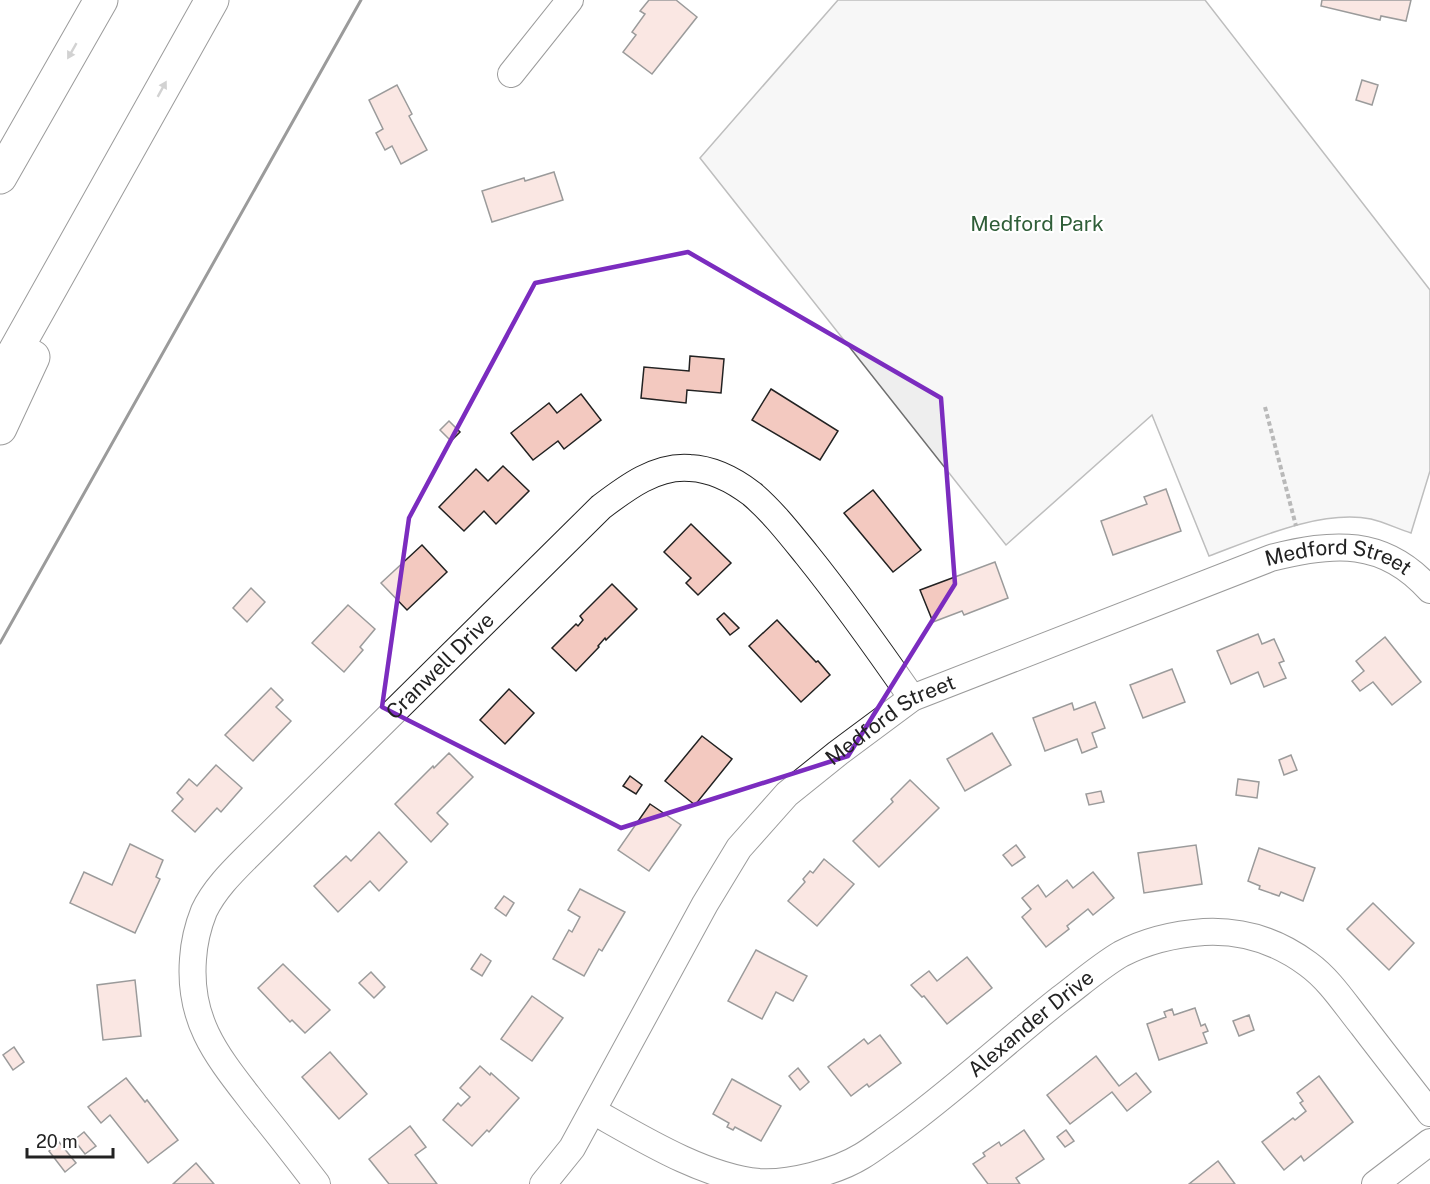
<svg xmlns="http://www.w3.org/2000/svg" width="1430" height="1184" viewBox="0 0 1430 1184" font-family="'Public Sans',sans-serif">
  <style>
    .green { fill: #eee; stroke: #6f6f6f; stroke-width: 1.5 }
    .building { fill: #f3c9c0; stroke: #222; stroke-width: 1.5 }
    .lines { fill: none; stroke-linecap: round; stroke-linejoin: round }
    .street-casing { stroke: #222; stroke-width: 28 }
    .highway-casing { stroke: #222; stroke-width: 35 }
    .path { stroke: #646464; stroke-width: 4; stroke-dasharray: 4.5 3; stroke-linecap: butt }
    .street { stroke: #fff; stroke-width: 26 }
    .highway { stroke: #fff; stroke-width: 33 }
    .wall { stroke: #222; stroke-width: 3 }
    .oneway { fill: #9c9c9c }
    .marked { fill: none; stroke: #7b2cbf; stroke-width: 4.5; stroke-linejoin: round }
    .labels { text-anchor: middle; stroke-width: 4.5; stroke-linejoin: round; paint-order: stroke }
    .park-label { font-size: 21px; fill: #2f5e38; stroke: #fff }
    .street-label { font-size: 21px; fill: #222; stroke: #fff }
  </style>
  <rect width="100%" height="100%" fill="#fff"/>
  <path class="green" d="M838,0H1205L1430,290V471L1411,533C1398,529 1384,522 1371,519C1321,509 1255,539 1209,556L1152,415L1006,545L700,158Z"/>
  <g class="building">
    <polygon points="649,0 676,0 697,17 652,74 623,52 636,35 632,32 645,14 640,11"/>
    <polygon points="1322,0 1411,0 1406,21 1381,16 1380,20 1321,6"/>
    <polygon points="1362,80 1378,85 1372,105 1356,100"/>
    <polygon points="397,85 412,114 409,116 427,150 401,164 392,146 385,150 376,133 383,129 369,100"/>
    <polygon points="554,172 563,200 492,222 482,191 524,178 525,181"/>
    <polygon points="690,356 724,359 721,393 687,390 686,403 641,398 644,367 689,371"/>
    <polygon points="771,389 838,431 820,460 752,420"/>
    <polygon points="581,394 601,420 564,449 558,441 533,460 511,433 549,403 557,413"/>
    <polygon points="449,421 460,432 451,441 440,430"/>
    <polygon points="503,466 529,491 496,524 484,511 464,531 439,507 476,469 488,481"/>
    <polygon points="1166,489 1181,531 1113,555 1101,521 1147,504 1144,497"/>
    <polygon points="873,490 921,550 893,572 844,513"/>
    <polygon points="691,524 731,563 698,595 686,583 691,578 664,552"/>
    <polygon points="422,545 447,572 407,610 381,583"/>
    <polygon points="995,562 1008,598 964,615 962,611 933,622 920,590"/>
    <polygon points="612,584 637,609 606,640 605,638 598,646 599,647 576,671 552,648 576,624 578,626 583,620 580,616"/>
    <polygon points="251,588 265,602 247,622 233,608"/>
    <polygon points="348,605 375,629 360,647 363,650 344,672 312,643"/>
    <polygon points="724,613 739,628 730,635 717,619"/>
    <polygon points="777,620 816,662 818,661 830,675 801,702 749,646"/>
    <polygon points="1258,634 1262,644 1274,639 1284,661 1279,663 1286,678 1264,687 1258,672 1231,684 1217,651"/>
    <polygon points="1385,637 1421,682 1392,705 1373,682 1360,691 1352,681 1364,671 1356,661"/>
    <polygon points="1172,669 1185,702 1143,718 1130,685"/>
    <polygon points="271,688 283,700 276,707 291,721 253,761 225,735"/>
    <polygon points="509,689 534,713 505,744 480,720"/>
    <polygon points="1095,702 1105,728 1092,733 1097,747 1082,753 1077,739 1045,751 1033,718 1072,703 1074,710"/>
    <polygon points="992,733 1011,765 965,791 947,759"/>
    <polygon points="702,736 732,759 695,805 665,781"/>
    <polygon points="449,753 473,777 437,813 448,824 431,842 395,804 433,766 434,768"/>
    <polygon points="1291,755 1297,770 1284,775 1279,760"/>
    <polygon points="216,765 242,788 221,812 217,808 195,832 172,811 183,799 177,793 189,779 197,786"/>
    <polygon points="630,776 642,785 636,794 623,786"/>
    <polygon points="1238,779 1259,782 1257,798 1236,795"/>
    <polygon points="910,780 939,808 879,867 853,841 893,802 891,799"/>
    <polygon points="1101,791 1104,802 1089,805 1086,794"/>
    <polygon points="650,804 681,825 649,871 618,850"/>
    <polygon points="379,832 407,862 379,891 370,881 338,912 314,886 346,856 351,861"/>
    <polygon points="130,844 163,860 156,877 160,879 135,933 70,903 84,872 112,885"/>
    <polygon points="1016,845 1025,857 1012,866 1003,855"/>
    <polygon points="1196,845 1202,884 1144,893 1138,853"/>
    <polygon points="1259,848 1315,868 1303,901 1281,892 1279,896 1259,889 1260,886 1248,881"/>
    <polygon points="824,859 854,884 817,926 788,901 805,882 803,879 810,871 813,873"/>
    <polygon points="1093,872 1114,898 1093,915 1088,909 1067,926 1069,929 1046,947 1022,917 1031,909 1022,898 1038,885 1046,897 1067,880 1073,888"/>
    <polygon points="580,889 625,912 602,951 599,949 584,976 553,959 569,930 572,932 580,917 568,910"/>
    <polygon points="504,896 514,903 506,916 495,908"/>
    <polygon points="1373,903 1414,943 1389,970 1347,929"/>
    <polygon points="756,950 807,976 793,1001 776,992 762,1019 728,1001"/>
    <polygon points="481,954 491,961 482,976 471,969"/>
    <polygon points="967,957 992,988 947,1024 924,996 922,997 911,985 929,971 937,981"/>
    <polygon points="283,964 330,1010 305,1033 292,1020 290,1022 258,988"/>
    <polygon points="371,972 385,987 374,998 359,983"/>
    <polygon points="135,980 141,1036 103,1040 97,985"/>
    <polygon points="532,996 563,1018 532,1061 501,1039"/>
    <polygon points="1195,1008 1201,1026 1205,1024 1208,1031 1203,1033 1207,1043 1159,1060 1147,1024 1166,1017 1164,1012 1172,1009 1174,1015"/>
    <polygon points="1249,1015 1254,1030 1239,1036 1233,1021"/>
    <polygon points="880,1035 901,1063 869,1087 867,1084 851,1096 828,1067 864,1039 868,1044"/>
    <polygon points="14,1047 24,1062 13,1070 3,1055"/>
    <polygon points="330,1052 367,1094 339,1119 302,1077"/>
    <polygon points="1096,1056 1119,1086 1136,1073 1151,1092 1127,1111 1112,1092 1070,1124 1047,1095"/>
    <polygon points="480,1066 490,1075 491,1073 519,1098 489,1132 487,1130 472,1146 443,1120 458,1103 461,1106 470,1097 460,1088"/>
    <polygon points="798,1068 809,1082 800,1090 789,1076"/>
    <polygon points="1319,1076 1353,1122 1304,1161 1301,1156 1284,1170 1262,1142 1293,1118 1295,1120 1306,1111 1300,1103 1303,1101 1297,1093"/>
    <polygon points="126,1078 145,1102 147,1100 178,1140 148,1163 110,1115 101,1123 88,1107"/>
    <polygon points="732,1079 781,1106 761,1141 735,1127 733,1130 727,1127 729,1123 713,1114"/>
    <polygon points="410,1126 426,1147 415,1155 437,1184 389,1184 369,1159"/>
    <polygon points="1024,1130 1044,1159 1016,1178 1020,1184 988,1184 973,1164 985,1156 983,1153 999,1142 1001,1146"/>
    <polygon points="1066,1130 1074,1141 1065,1147 1057,1137"/>
    <polygon points="84,1132 96,1146 85,1154 74,1140"/>
    <polygon points="59,1142 76,1163 65,1172 49,1151"/>
    <polygon points="1218,1161 1235,1184 1189,1184"/>
    <polygon points="196,1163 214,1184 173,1184"/>
  </g>
  <g class="lines">
    <defs>
      <g id="street">
        <polyline points="511,74 570,0"/>
        <path id="s1" d="M593,1111C641,1138 704,1177 759,1182C789,1184 836,1172 862,1156C872,1150 881,1143 891,1136C950,1094 1003,1044 1060,999C1080,984 1099,967 1121,954C1146,941 1176,934 1204,932C1242,930 1277,941 1308,964C1330,980 1345,1004 1362,1025C1384,1054 1407,1083 1430,1113"/>
        <path id="s2" d="M317,1184C297,1158 276,1131 255,1105C219,1058 188,1023 193,959C194,943 198,926 204,911C214,890 231,873 247,857L601,507C626,488 656,465 690,468C712,469 735,481 752,494C773,512 790,534 807,555C844,601 878,649 912,698"/>
        <path id="s3" d="M543,1184L572,1148L705,904L739,848L787,794L838,753L912,698L1271,558C1333,542 1384,538 1430,590"/>
        <polyline points="1375,1184 1430,1142"/>
      </g>
      <g id="highway">
        <polyline points="0,177 101,0"/>
        <polyline points="0,378 212,0"/>
        <polyline points="0,428 33,357"/>
      </g>
    </defs>
    <use href="#street" class="street-casing"/>
    <use href="#highway" class="highway-casing"/>
    <polyline class="path" points="1265,407 1296,526"/>
    <use href="#street" class="street"/>
    <use href="#highway" class="highway"/>
    <polyline class="wall" points="0,643 361,0"/>
  </g>
  <defs><path id="oneway-solid" d="M-6-.8H1V-3.2L6.5 0L1 3.2V.8H-6Z" transform="scale(1.5)"/></defs>
  <g class="oneway">
    <use href="#oneway-solid" transform="translate(72 51) rotate(120)"/>
    <use href="#oneway-solid" transform="translate(162 89) rotate(-61)"/>
  </g>
  <path d="M0 0H1430V1184H0ZM688,252L941,398L955,584L848,756L621,828L382,707L409,518L535,283Z" fill="#fff" fill-opacity=".55" fill-rule="evenodd"/>
  <path class="marked" d="M688,252L941,398L955,584L848,756L621,828L382,707L409,518L535,283Z"/>
  <g class="labels">
    <g class="park-label">
      <text x="1037" y="231">Medford Park</text>
    </g>
    <g class="street-label">
      <text dy="7" stroke="none"><textPath href="#s3" startOffset="1074">Medford Street</textPath></text>
      <text dy="7" stroke="none"><textPath href="#s2" startOffset="654">Cranwell Drive</textPath></text>
      <text dy="7" stroke="none"><textPath href="#s3" startOffset="590">Medford Street</textPath></text>
      <text dy="7" stroke="none"><textPath href="#s1" startOffset="504">Alexander Drive</textPath></text>
    </g>
  </g>
  <path d="M27 1148v9h86v-9" fill="none" stroke="#222222" stroke-width="3"/>
  <text x="36" y="1148" font-size="18" fill="#222222" stroke="#ffffff" stroke-width="4.5" paint-order="stroke">20 m</text>
</svg>
